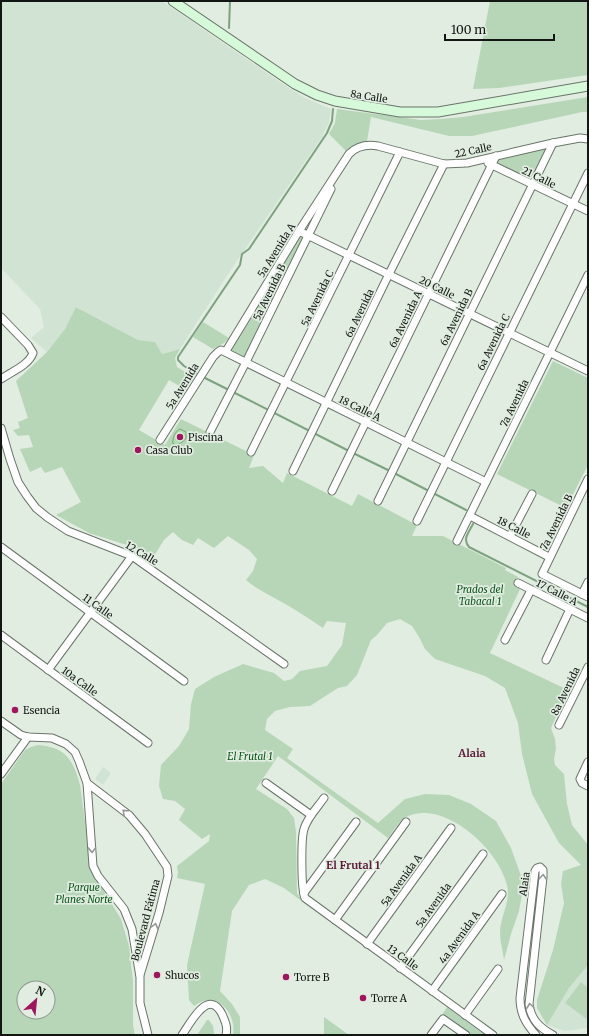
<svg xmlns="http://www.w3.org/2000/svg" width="589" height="1036" viewBox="0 0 589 1036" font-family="Merriweather,serif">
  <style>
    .built { fill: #d1e3d2 }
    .green { fill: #b7d6b7; fill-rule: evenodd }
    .water { fill: #acdeae; stroke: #7ea280 }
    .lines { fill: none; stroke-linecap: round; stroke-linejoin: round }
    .stream { stroke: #7ea280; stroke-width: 2 }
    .street-casing { stroke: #6a746a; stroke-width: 9 }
    .secondary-casing { stroke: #6a746a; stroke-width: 11 }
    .street { stroke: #fff; stroke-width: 7 }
    .secondary { stroke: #d6f9d9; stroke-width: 9 }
    .oneway { stroke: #959795 }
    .poi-dot { fill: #a1155e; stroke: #e1ede1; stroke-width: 1.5 }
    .labels { text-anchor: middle; stroke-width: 3.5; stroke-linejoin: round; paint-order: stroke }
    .street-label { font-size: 10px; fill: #131713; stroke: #e1ede1 }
    .poi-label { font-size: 10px; fill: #131713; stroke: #e1ede1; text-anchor: start }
    .park-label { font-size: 10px; font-style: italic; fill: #0d551b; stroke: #e1ede1 }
    .neighbourhood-label { font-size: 11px; font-weight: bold; fill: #5c1b39; stroke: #e1ede1 }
  </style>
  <rect width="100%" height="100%" fill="#e1ede1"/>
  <g class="built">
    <polygon points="1,1 162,1 283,84 305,98 331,109 329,122 322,137 228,274 180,349 161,354 155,342 138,340 77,307 65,329 47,352 31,338 44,327 40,309 1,268"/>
    <polygon points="103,767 111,773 103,785 95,779"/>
    <polygon points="588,965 588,1028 565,1031 547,1025 569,988"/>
  </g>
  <g class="green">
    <polygon points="490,1 588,1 588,75 499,88 473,89"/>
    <polygon points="588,97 588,112 582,112 472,136 449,136 371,117 367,141 355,144 346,151 329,134 335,123 337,109 421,120 440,119 463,117"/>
    <polygon points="553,143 532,184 492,165 496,156"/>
    <polygon points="299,231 308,235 246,362 226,351"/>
    <path d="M76,307L138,340L155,342L162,354L180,349L175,358L177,367L194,377L186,390L169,380L139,430L165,445L181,419L254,455L249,468L263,466L283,483L287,473L352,506L358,494L417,525L412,536H443L506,568L505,570L518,577L514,586L520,589L490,653L568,690L551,728L555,739L556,749L554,759L555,765L564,774L567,804L572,825L588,845V965L569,988L547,1025L537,1008V1000L553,950L564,903L561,884L563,871L581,865L559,843L532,794L522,754L518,723L505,688L485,676L435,659L425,649L419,637L412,626L400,619L387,623L377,635L371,640L357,675L347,686L338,688L310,706L290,707L275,711L267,719L265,730L293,749L287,758L378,823L405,799L425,794L449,795L471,804L496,821L511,848L524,884L519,911L511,934L504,960C503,951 500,942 500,933C500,916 511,902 507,885C499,849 443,798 406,817C399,820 393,832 388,838L278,756L256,789L287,809L294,818L296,832L297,893L303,902L284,888L265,879L249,885L232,911L220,991L232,1004L240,1017V1035H233C237,1013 216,989 194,1006L189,1000L187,965L205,884L177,878L178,873L177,866L209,841L210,834L202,839L179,820L185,809L175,801L163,799L159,786L161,765L179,746L189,729L191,704L195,689L214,677L243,664L274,673L284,681L292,679L300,671L327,666L342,645L346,623L327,621L323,628C308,618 293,608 278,600C266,593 256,589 246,580L253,571L257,559L249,550L228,536L214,548L198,538L193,545L182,540L173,532L164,540L154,556L136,548L89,533L56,515L81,502L62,467L45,473L41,467L30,472L20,449L33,447L29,435L18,436L13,430L20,428L18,422L28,418L16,381L47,352L65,329Z"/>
    <polygon points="203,322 229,338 224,343 213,349 193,337"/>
    <polygon points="553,361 588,378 588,465 566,508 497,474"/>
    <path d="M38,745C66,747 73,760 80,785L92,872L121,919L129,946L133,981V1025L135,1035H1V784L25,750L31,747ZM24,988H48V1012H24Z"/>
    <polygon points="581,982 588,988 588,1020 565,1003"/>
    <polygon points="447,1007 485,1035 469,1035 442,1015"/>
    <polygon points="324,1017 349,1035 324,1035"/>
    <polygon points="207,1020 209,1020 213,1026 214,1033 212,1035 197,1035"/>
  </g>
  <path class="water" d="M180,429L186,432V438C184,442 177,446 173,444C172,439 175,431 180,429Z"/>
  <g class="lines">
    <g class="stream">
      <polyline points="229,28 230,1"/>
      <polyline points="199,375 184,366 178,360 178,357 240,265 242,254 249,249 327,133 332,121 333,109"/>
      <polyline points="203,377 229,390"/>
      <polyline points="233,392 349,451"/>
      <polyline points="353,453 390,471"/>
      <polyline points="394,473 429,491"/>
      <polyline points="433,493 466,510"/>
      <path d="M473,524C469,532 462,539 469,547L588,607"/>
    </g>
    <defs>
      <g id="street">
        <polyline points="488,163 588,211"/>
        <polyline points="299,231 588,371"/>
        <path d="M1,317L28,345L33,353C29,365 11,372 1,379"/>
        <path d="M226,351L299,231L349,154C357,146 366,144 378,146L444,164L467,163L553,143L580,138L588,139"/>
        <polyline points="1,428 10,459 18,482 27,496 36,508 47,517 68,531 132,556 284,664"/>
        <polyline points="210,432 246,362 331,189"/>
        <polyline points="160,440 213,357 218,352 221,350 486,482"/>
        <polyline points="251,452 400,152"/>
        <polyline points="293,471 389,274 444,164"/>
        <polyline points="588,479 542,574 588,597"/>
        <polyline points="332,491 496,156"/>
        <polyline points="378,501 553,143"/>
        <polyline points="470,516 549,557"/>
        <polyline points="417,521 588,173"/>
        <polyline points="510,536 532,494"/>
        <polyline points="457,541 588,275"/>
        <polyline points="1,547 184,681"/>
        <polyline points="518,583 588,618"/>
        <polyline points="582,594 588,582"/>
        <polyline points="1,635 148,743"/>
        <polyline points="505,640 531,590"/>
        <polyline points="546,660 570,609"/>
        <polyline points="48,670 132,556"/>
        <polyline points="1,721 21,735 28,737 52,738 66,744 75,752 79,761 87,783 93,866 98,876 124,909 132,929 140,977 140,1003 148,1035"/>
        <polyline points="559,725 588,667"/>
        <polyline points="588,762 580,779 582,783 588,786"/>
        <polyline points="1,774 28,737"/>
        <polyline points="87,783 129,815 145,834 167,867 168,876 159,913 140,975"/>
        <polyline points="266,783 311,815"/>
        <path d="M324,798C317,808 307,818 304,829C301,839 301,889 305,898L493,1035"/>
        <polyline points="304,893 356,822"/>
        <polyline points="335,920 406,822"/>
        <polyline points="367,944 451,828"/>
        <polyline points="400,968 483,854"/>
        <polyline points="432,991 502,894"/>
        <polyline points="465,1015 498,969"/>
        <path d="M182,1035C190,1024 208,987 222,1014C225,1021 228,1027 226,1035"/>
        <polyline points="431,1035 443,1019 466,1035"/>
        <path d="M536,1035C526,1024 520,1014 520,998L535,871L537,868L540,867L543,870V877L529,1004C531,1020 540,1028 553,1035"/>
      </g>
      <polyline id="secondary" points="173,1 295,84 317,95 335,101 400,112 438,112 588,86"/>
    </defs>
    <use href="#street" class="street-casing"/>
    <use href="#secondary" class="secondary-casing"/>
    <use href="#street" class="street"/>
    <use href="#secondary" class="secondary"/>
  </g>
  <defs><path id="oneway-chevron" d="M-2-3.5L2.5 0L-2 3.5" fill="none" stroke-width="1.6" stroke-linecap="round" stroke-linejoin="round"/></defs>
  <g class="oneway">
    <use href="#oneway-chevron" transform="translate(125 812) rotate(-138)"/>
    <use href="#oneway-chevron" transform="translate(92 850) rotate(88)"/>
    <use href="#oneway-chevron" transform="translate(543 877) rotate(-86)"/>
    <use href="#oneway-chevron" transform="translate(155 926) rotate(-75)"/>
    <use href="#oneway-chevron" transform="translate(530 1006) rotate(-97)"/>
  </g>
  <g class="poi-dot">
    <circle cx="180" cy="437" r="4"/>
    <circle cx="138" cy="450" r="4"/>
    <circle cx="15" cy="710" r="4"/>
    <circle cx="157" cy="975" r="4"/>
    <circle cx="286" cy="977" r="4"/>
    <circle cx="363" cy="998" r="4"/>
  </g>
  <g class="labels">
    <g class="street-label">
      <text transform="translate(369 96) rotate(9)" y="4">8a Calle</text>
      <text transform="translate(473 150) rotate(-12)" y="4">22 Calle</text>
      <text transform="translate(539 177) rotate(26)" y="4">21 Calle</text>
      <text transform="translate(276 250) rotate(-58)" y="4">5a Avenida A</text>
      <text transform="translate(437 287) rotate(26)" y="4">20 Calle</text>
      <text transform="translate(269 292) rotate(-64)" y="4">5a Avenida B</text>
      <text transform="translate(317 298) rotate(-64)" y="4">5a Avenida C</text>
      <text transform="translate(359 313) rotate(-64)" y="4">6a Avenida</text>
      <text transform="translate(456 317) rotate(-64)" y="4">6a Avenida B</text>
      <text transform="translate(405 319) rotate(-64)" y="4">6a Avenida A</text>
      <text transform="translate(493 342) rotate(-64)" y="4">6a Avenida C</text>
      <text transform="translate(182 386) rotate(-58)" y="4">5a Avenida</text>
      <text transform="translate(514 403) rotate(-64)" y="4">7a Avenida</text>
      <text transform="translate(360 408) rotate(26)" y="4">18 Calle A</text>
      <text transform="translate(556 522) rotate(-64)" y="4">7a Avenida B</text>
      <text transform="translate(514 527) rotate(27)" y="4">18 Calle</text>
      <text transform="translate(142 553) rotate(31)" y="4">12 Calle</text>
      <text transform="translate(557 592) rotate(27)" y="4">17 Calle A</text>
      <text transform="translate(98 606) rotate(36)" y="4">11 Calle</text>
      <text transform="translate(80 681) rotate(36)" y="4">10a Calle</text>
      <text transform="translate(565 691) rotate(-64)" y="4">8a Avenida</text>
      <text transform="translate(401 880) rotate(-54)" y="4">5a Avenida A</text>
      <text transform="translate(524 884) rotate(-82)" y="4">Alaia</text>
      <text transform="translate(433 905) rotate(-54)" y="4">5a Avenida</text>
      <text transform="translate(145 920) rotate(-75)" y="4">Boulevard Fátima</text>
      <text transform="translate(459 937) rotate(-54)" y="4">4a Avenida A</text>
      <text transform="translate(403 957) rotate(36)" y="4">13 Calle</text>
    </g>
    <g class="poi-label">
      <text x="188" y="441">Piscina</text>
      <text x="146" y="454">Casa Club</text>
      <text x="23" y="714">Esencia</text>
      <text x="165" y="979">Shucos</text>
      <text x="294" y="981">Torre B</text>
      <text x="371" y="1002">Torre A</text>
    </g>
    <g class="park-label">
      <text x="480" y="593">Prados del<tspan x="480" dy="12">Tabacal 1</tspan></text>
      <text x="250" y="760">El Frutal 1</text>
      <text x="84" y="891">Parque<tspan x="84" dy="12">Planes Norte</tspan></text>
    </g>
    <g class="neighbourhood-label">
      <text x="472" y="757">Alaia</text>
      <text x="353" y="869">El Frutal 1</text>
    </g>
  </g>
  <rect width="589" height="1036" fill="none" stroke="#131713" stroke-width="4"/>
  <g transform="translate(36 1000) rotate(27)"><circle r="19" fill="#e1ede1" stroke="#8f978f"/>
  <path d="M0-3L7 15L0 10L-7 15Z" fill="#a1155e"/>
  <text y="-6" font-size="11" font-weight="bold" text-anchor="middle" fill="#131713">N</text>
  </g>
  <path d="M445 34v6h109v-6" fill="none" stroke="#131713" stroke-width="2"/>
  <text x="451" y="34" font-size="12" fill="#131713" stroke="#e1ede1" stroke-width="3" paint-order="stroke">100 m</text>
</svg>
